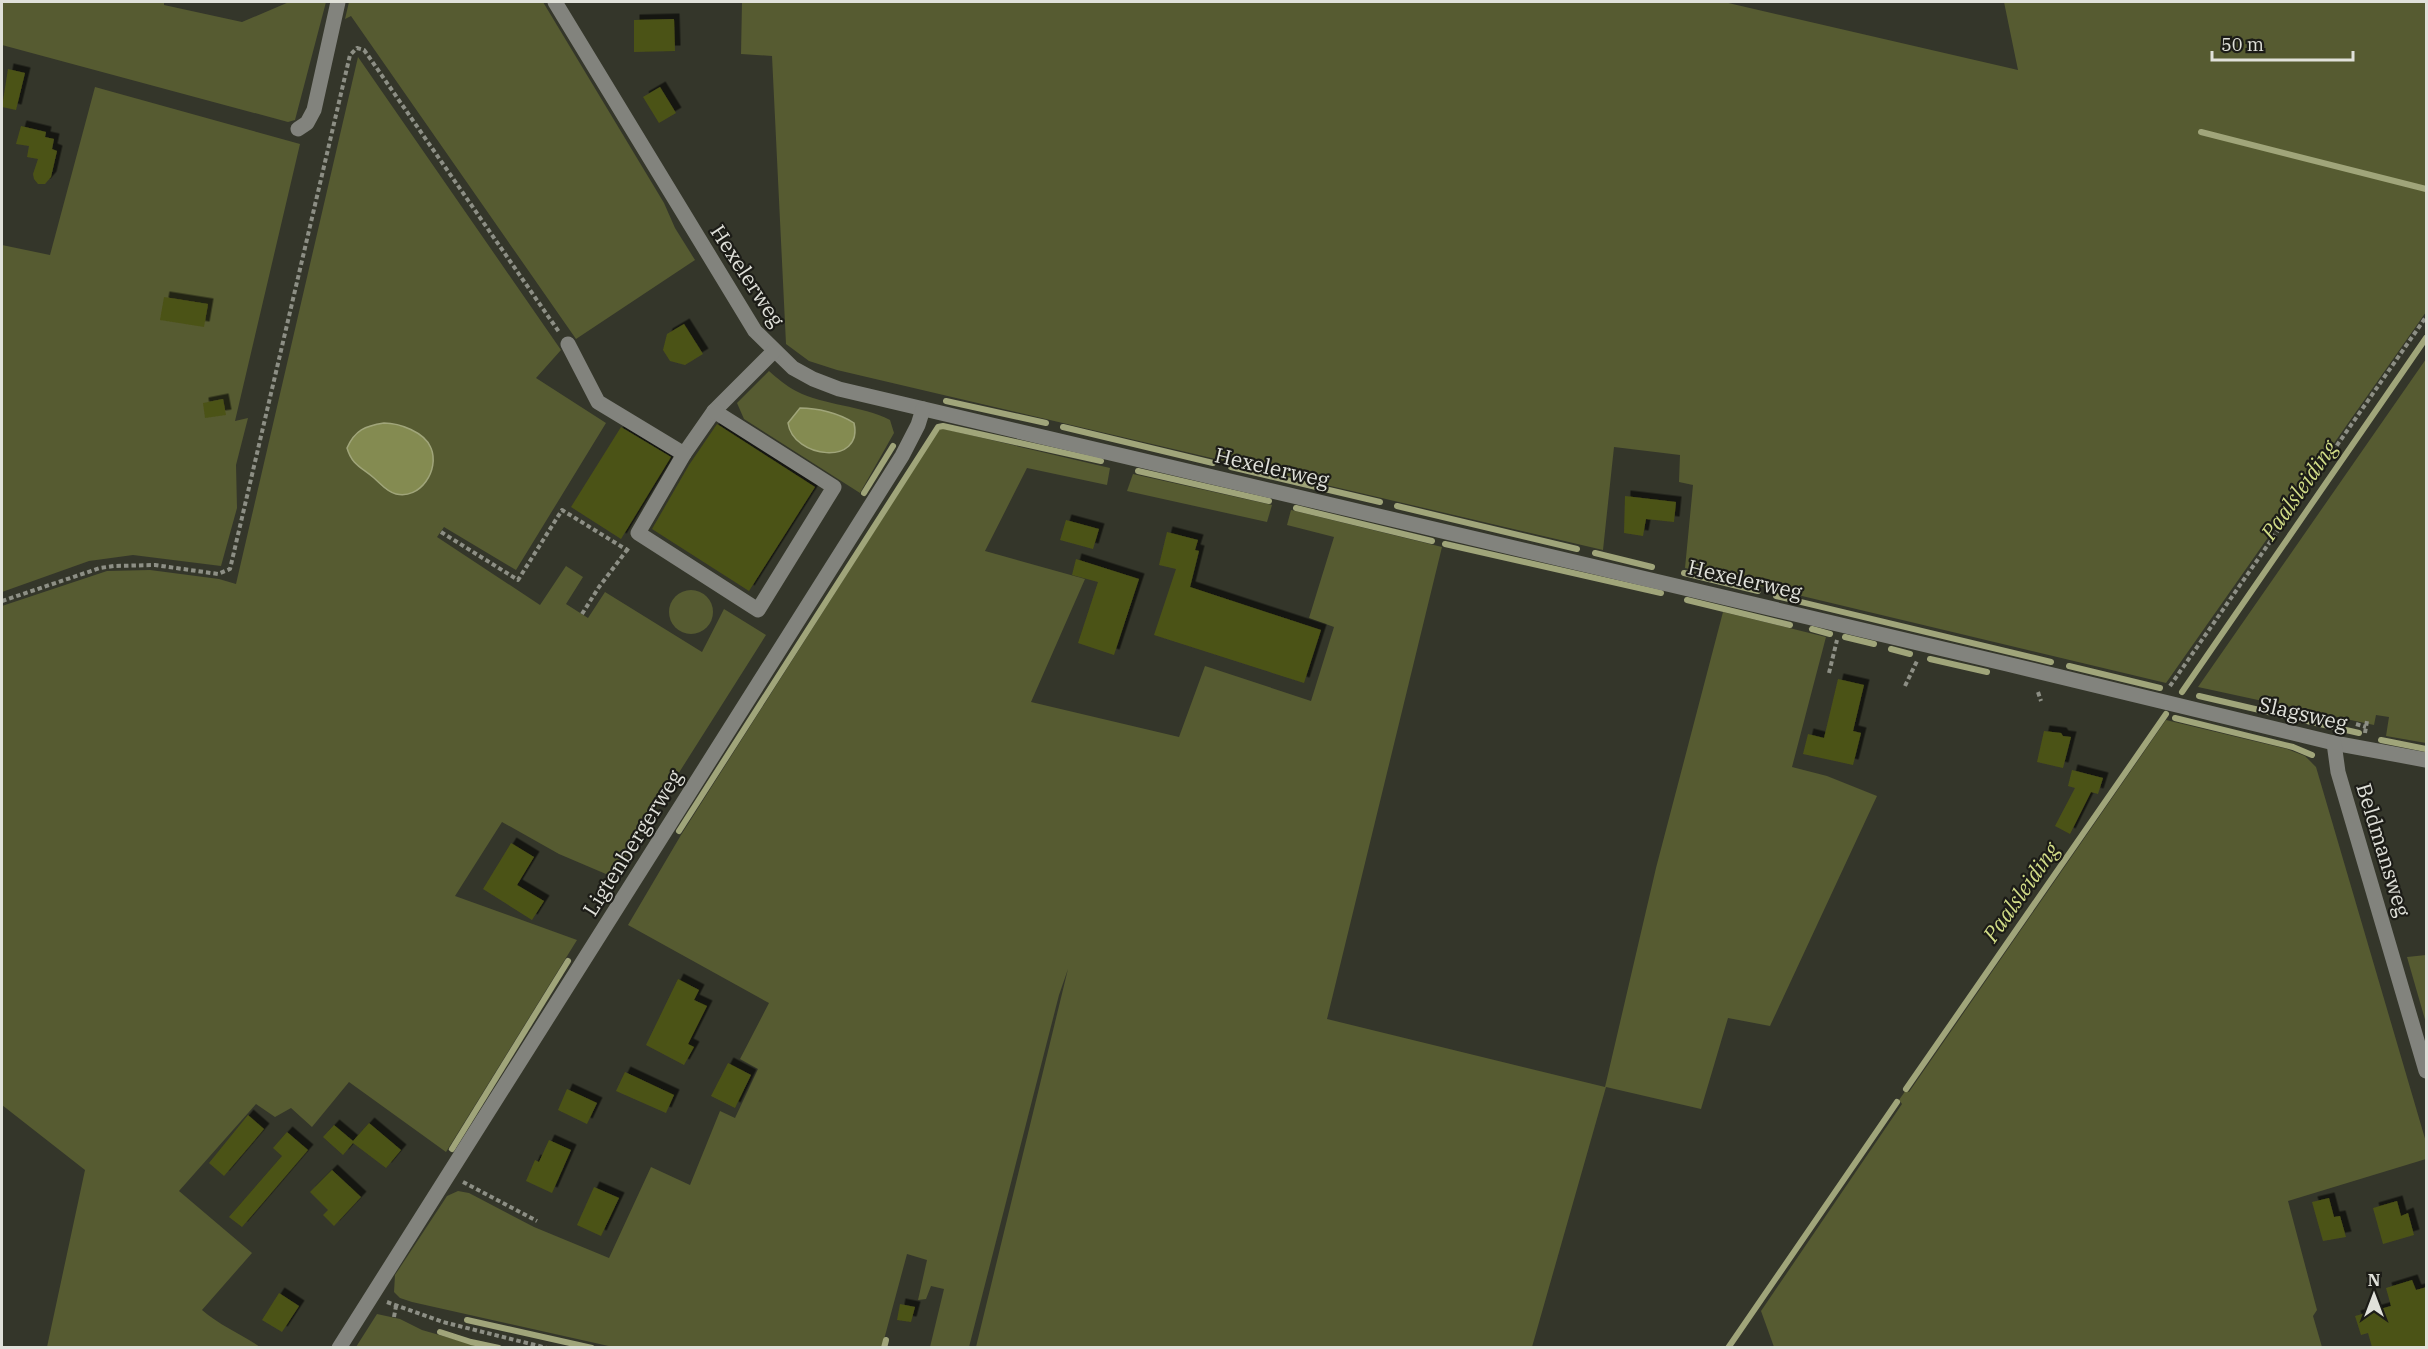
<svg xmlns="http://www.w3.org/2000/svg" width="2428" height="1349" viewBox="0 0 2428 1349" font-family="'IBM Plex Serif',serif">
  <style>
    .green { fill: #565b31 }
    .water { fill: #848b51; stroke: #a0a57a; stroke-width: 1.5 }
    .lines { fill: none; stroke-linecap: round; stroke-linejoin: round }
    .stream { stroke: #a0a57a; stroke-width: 6 }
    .building { fill: #4c5217; filter: url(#shadow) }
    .path { stroke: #8d8f85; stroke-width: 4; stroke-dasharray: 4.5 3; stroke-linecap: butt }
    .minor { stroke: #82837d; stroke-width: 15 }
    .labels { text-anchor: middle; stroke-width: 4.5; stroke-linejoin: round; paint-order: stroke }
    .street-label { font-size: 21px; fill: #e0e1da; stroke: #1c1c17 }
    .water-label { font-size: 22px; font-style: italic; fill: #d1dc86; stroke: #1c1c17 }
  </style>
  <defs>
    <filter id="shadow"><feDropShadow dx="5.5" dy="-5.5" stdDeviation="0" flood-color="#0009"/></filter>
  </defs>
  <rect width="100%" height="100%" fill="#34362a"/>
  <g class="green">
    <polygon points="2,2 164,2 164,5 242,22 289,2 326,2 295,120 288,122 2,45"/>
    <polygon points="349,2 543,2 664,203 675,228 695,260 576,339 351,16 345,19"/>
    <polygon points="742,2 1724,2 2018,70 2004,2 2426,2 2426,312 2166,683 1685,568 1693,485 1679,482 1680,455 1614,447 1603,550 837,370 809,361 786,344 772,56 741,54"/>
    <path d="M358,57L561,350L536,378L606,423L516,570L444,527L437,537L540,605L566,566L583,577L566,604L588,618L605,592L702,652L724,609L766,635L613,877L559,854L502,822L455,896L577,940L446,1152L349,1082L312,1127L291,1108L275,1117L256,1104L179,1191L252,1253L202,1310C219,1325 241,1334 260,1347H47L85,1170L2,1105V606L107,571L150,570L219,579L236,584Z"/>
    <polygon points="95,87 300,144 235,421 248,418 236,465 237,508 221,566 133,555 89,561 2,592 2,245 50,255"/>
    <polygon points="2426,359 2426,743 2386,736 2389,717 2376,715 2374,725 2198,687"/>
    <path d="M769,371C777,378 786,386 796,391C825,406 861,405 890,420L894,433L860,493L744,419L737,403Z"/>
    <polygon points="940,428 1110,468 1107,485 1027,468 985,551 1085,579 1031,702 1179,737 1205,666 1311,701 1334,627 1309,618 1334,537 1287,525 1291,510 1442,547 1327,1019 1605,1087 1656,868 1723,612 1826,637 1792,767 1827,776 1877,796 1770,1026 1728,1018 1701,1109 1606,1087 1532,1347 976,1347 1068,969 1059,995 969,1347 930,1347 944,1289 931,1286 926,1299 918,1300 927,1260 907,1254 882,1347 613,1347 412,1302 400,1298 394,1292 395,1275 447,1196 458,1191 469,1193 534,1227 609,1258 651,1167 690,1185 720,1111 735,1118 758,1069 740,1059 769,1003 628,925 681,835"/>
    <polygon points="1133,474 1272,505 1267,522 1127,491"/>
    <circle cx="691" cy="612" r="22"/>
    <polygon points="2166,720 2287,749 2305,756 2316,767 2426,1142 2426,1159 2288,1201 2317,1310 2313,1316 2322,1347 1774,1347 1761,1311 1902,1104 1899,1100 1906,1090 1909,1092"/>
    <polygon points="2426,955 2426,1023 2407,957"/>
    <polygon points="377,1314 400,1319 422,1330 481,1347 356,1347"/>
  </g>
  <g class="water">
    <path d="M800,408C817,408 839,413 854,423C864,466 793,459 788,423Z"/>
    <path d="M384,423C399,423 425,432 431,448C440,470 420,500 396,494C387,492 381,484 374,478C361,467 352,465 347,448C355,430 365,426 384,423Z"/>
  </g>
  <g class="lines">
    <g class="stream">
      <polyline points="2201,132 2426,189"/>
      <polyline points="946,401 1046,423"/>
      <polyline points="1063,427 1213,463"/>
      <polyline points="1231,467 1380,502"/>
      <polyline points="1138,471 1269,501"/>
      <polyline points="864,493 893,446"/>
      <polyline points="1397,506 1577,549"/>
      <polyline points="1296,508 1432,541"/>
      <polyline points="1445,544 1661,593"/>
      <polyline points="1595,553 1652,567"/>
      <polyline points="1684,573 1758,591"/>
      <polyline points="1776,596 2051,662"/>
      <polyline points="1687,600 1790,625"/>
      <polyline points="1812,629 1830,634"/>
      <polyline points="1845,637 1874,644"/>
      <polyline points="1891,649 1910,654"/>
      <polyline points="1930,659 1987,672"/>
      <polyline points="2069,666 2160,688"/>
      <polyline points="2182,692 2426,338"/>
      <polyline points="2199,696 2359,733"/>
      <polyline points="2175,718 2293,747 2312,755"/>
      <polyline points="2381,740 2426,749"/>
      <polyline points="679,831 938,427 943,426 1101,461"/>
      <polyline points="1906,1089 2166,714"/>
      <polyline points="452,1149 568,961"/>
      <polyline points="467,1320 592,1348"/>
      <polyline points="440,1332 471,1342 499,1348"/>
      <polyline points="884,1348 886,1340"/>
      <polyline points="1728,1348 1897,1102"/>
    </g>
  </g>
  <g class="building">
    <polygon points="674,19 675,51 634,52 634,20"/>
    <polygon points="8,69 25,73 16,110 2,107"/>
    <polygon points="660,87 676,113 659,123 643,97"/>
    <polygon points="21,126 46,132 45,137 54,139 52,149 57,151 51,177 45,184 38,184 34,179 33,174 38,159 27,157 29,146 16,144"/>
    <polygon points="164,297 208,304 204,327 160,320"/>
    <polygon points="684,324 703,354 685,365 670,361 663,350 667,334"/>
    <polygon points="223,399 226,415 205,418 203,403"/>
    <polygon points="717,424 815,487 749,591 652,529 689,465"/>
    <polygon points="621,427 671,457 621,539 571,507"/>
    <polygon points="1625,496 1676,502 1674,522 1646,519 1643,536 1624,533"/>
    <polygon points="1066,520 1099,529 1093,549 1060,540"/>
    <polygon points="1167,532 1198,540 1195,550 1199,551 1190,587 1321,630 1304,683 1154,635 1176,569 1159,565"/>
    <polygon points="1076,559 1139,579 1114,655 1078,643 1098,582 1072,575"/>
    <polygon points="1838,679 1864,685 1853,731 1861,733 1853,765 1803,754 1808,734 1824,738"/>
    <polygon points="2044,731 2061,733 2063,736 2071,737 2063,768 2037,762"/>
    <polygon points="2072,770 2103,778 2098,794 2091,792 2070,834 2055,826 2075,788 2068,786"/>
    <polygon points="511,843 534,857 517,885 544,901 532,920 483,889"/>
    <polygon points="678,979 699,990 694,1000 707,1006 688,1044 694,1047 684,1065 646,1045"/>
    <polygon points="728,1063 751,1075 735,1108 711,1096"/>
    <polygon points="625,1072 674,1095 666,1113 616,1091"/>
    <polygon points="567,1089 597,1103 587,1124 558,1110"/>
    <polygon points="248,1115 264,1129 224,1176 209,1163"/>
    <polygon points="369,1123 401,1150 386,1168 353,1143 343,1155 323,1137 334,1125 353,1141"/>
    <polygon points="287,1132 308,1150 242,1227 229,1217 282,1156 273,1148"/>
    <polygon points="549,1140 571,1150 552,1193 526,1181 535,1160 539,1162"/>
    <polygon points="332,1170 361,1197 334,1226 323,1215 328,1210 310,1192"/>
    <polygon points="594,1187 619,1198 601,1236 577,1225"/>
    <polygon points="2329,1198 2334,1217 2340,1216 2346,1237 2323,1241 2312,1202"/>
    <polygon points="2397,1201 2401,1216 2408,1213 2414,1235 2383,1244 2373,1208"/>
    <polygon points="2412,1280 2416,1290 2427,1287 2427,1347 2372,1347 2368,1333 2361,1335 2355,1316 2391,1306 2386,1288"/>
    <polygon points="279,1293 299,1306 282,1332 262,1320"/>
    <polygon points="900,1304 915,1307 911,1322 897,1320"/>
  </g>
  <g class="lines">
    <g class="path">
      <polyline points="441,532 518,580 562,510 627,550 630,546"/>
      <polyline points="2,601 100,568 114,566 155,565 218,574 230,569 350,55 357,48 364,50 367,54 559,332"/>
      <polyline points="582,614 599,587 627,550"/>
      <polyline points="1829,673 1837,640"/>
      <polyline points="1905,686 1918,659"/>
      <polyline points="2170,686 2426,317"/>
      <polyline points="2038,692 2041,701"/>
      <polyline points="2356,724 2366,727"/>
      <polyline points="2365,733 2367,721"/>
      <polyline points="463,1182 537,1221"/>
      <polyline points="387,1302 443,1322 547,1348"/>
      <polyline points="394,1317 396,1306"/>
    </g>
    <g class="minor">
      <polyline points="555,2 755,331 793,368 813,379 839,389 2007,664 2334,743 2426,760"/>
      <polyline points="298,129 307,123 314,110 338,2"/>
      <polyline points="568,344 598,402 684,454 714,411 774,351"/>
      <polyline points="684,454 638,533 758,610 834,487 714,411"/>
      <polyline points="2334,743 2338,772 2426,1071"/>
      <polyline points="339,1348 902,456 918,425 923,409"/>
    </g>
  </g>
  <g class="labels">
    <g class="street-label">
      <text transform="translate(747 276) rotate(57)" y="7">Hexelerweg</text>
      <text transform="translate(1272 468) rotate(13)" y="7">Hexelerweg</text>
      <text transform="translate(1745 580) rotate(13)" y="7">Hexelerweg</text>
      <text transform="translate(2303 714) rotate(13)" y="7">Slagsweg</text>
      <text transform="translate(633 843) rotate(-58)" y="7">Ligtenbergerweg</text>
      <text transform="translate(2383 850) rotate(73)" y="7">Beldmansweg</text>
    </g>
    <g class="water-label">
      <text transform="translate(2299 490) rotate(-55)" y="8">Paalsleiding</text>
      <text transform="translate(2021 892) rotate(-55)" y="8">Paalsleiding</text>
    </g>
  </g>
  <rect width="2428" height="1349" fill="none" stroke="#e0e1da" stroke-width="6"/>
  <g transform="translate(2374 1295)" stroke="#1c1c17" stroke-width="4.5" paint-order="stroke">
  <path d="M0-4.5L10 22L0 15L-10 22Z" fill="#e0e1da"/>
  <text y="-9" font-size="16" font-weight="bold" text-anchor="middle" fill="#e0e1da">N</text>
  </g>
  <path d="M2212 51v9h141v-9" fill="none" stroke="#e0e1da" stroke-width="3"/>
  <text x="2221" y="51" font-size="18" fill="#e0e1da" stroke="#1c1c17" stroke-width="4.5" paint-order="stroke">50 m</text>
</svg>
